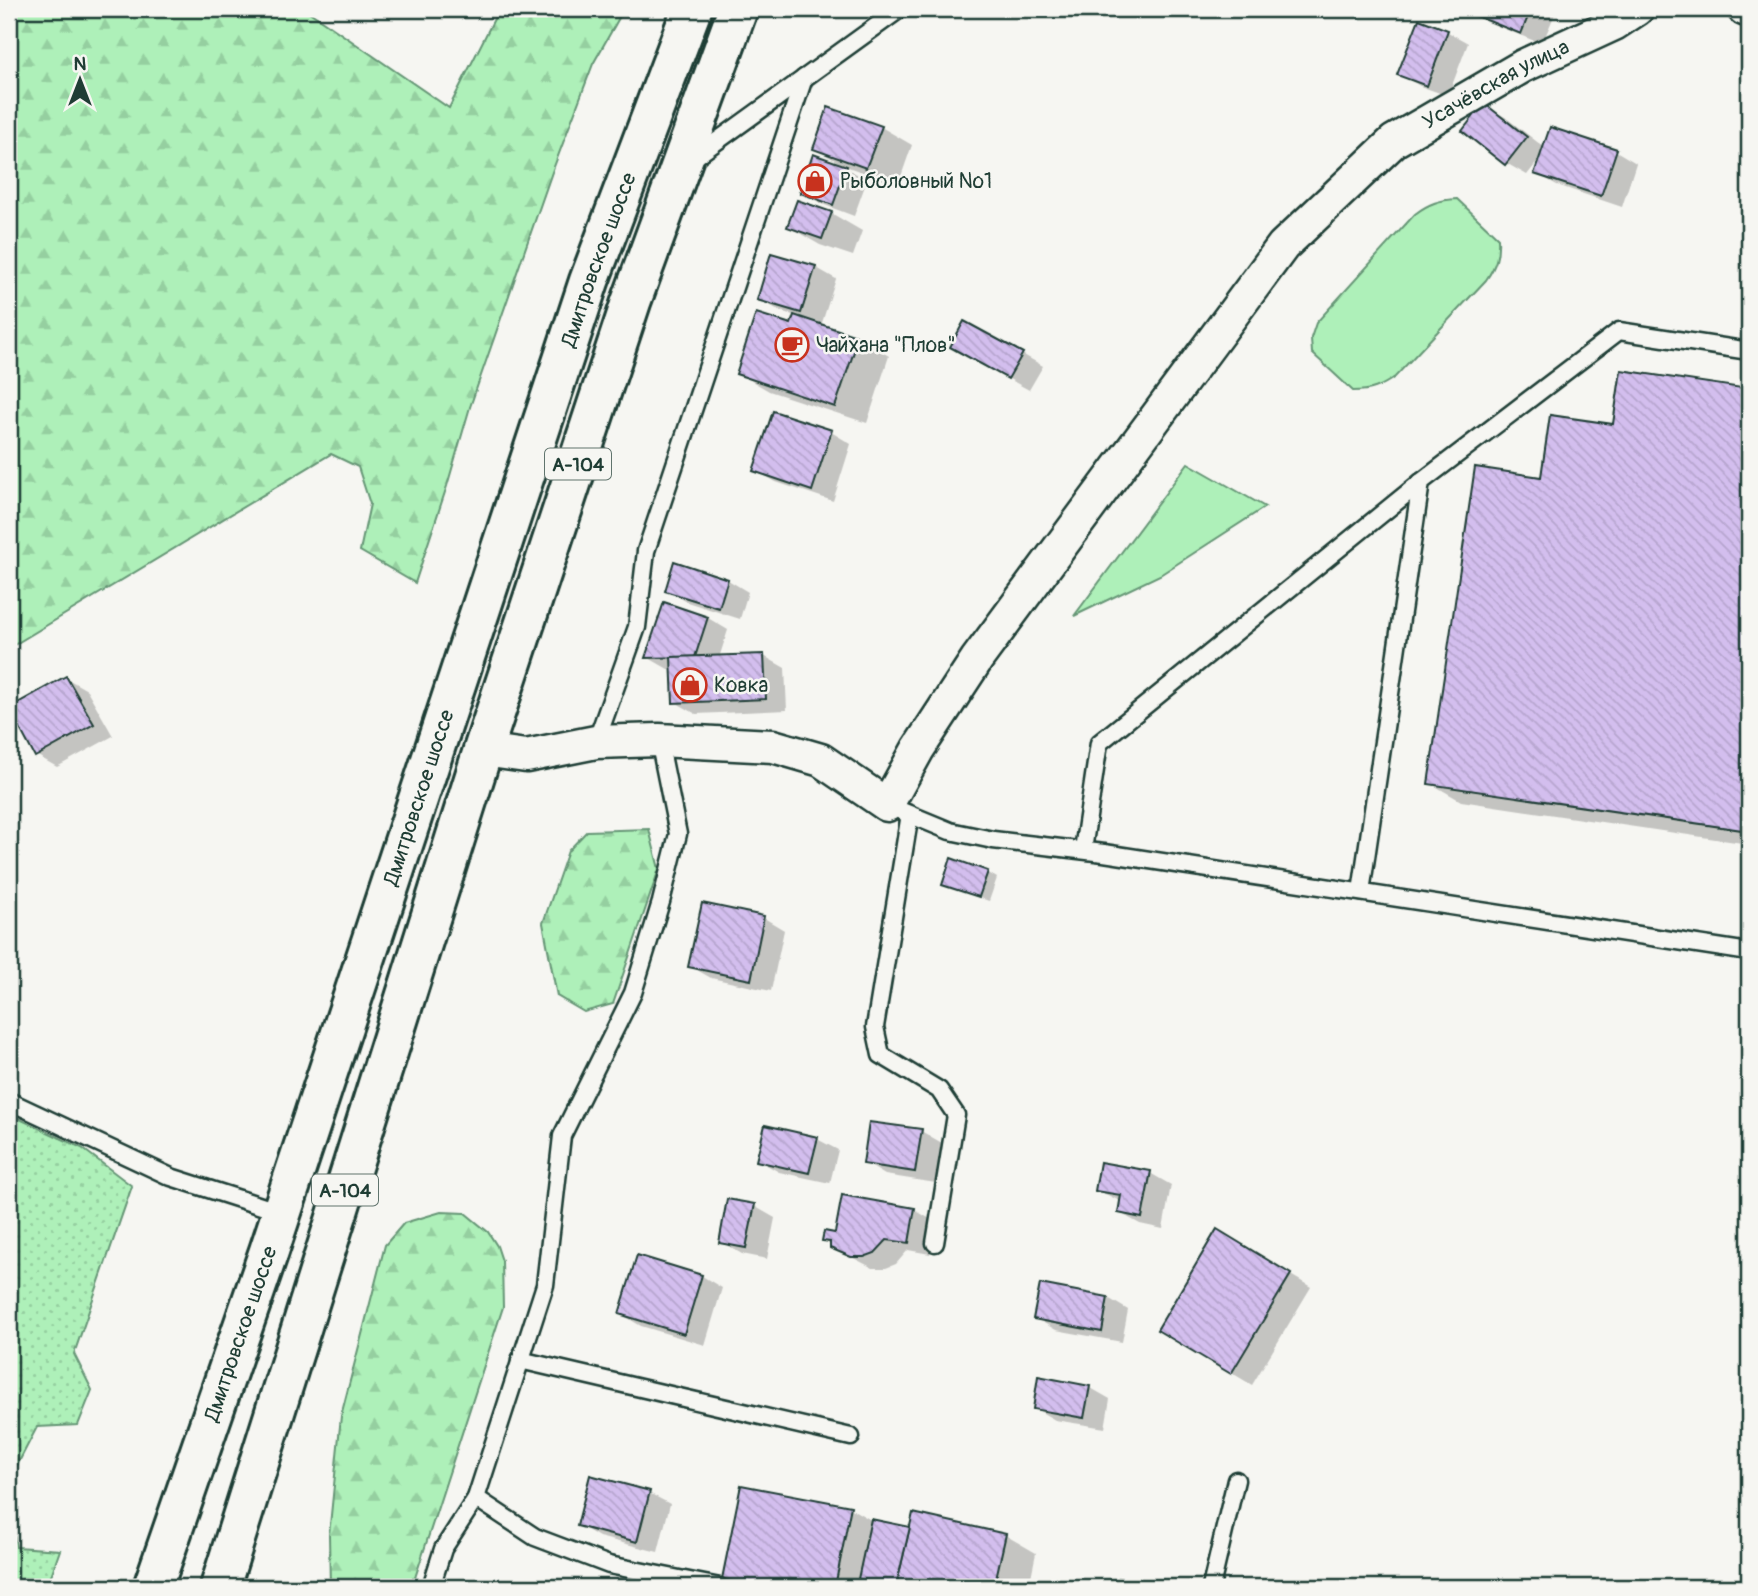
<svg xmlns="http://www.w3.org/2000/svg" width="1758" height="1596" viewBox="0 0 1758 1596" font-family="Pangolin,sans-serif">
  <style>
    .grass { fill: url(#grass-dots); stroke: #669676; stroke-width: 2 }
    .forest { fill: url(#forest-firs); stroke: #669676; stroke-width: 2 }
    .green { fill: #aef0b9; stroke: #669676; stroke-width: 2 }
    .shadow { fill: #0003 }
    .building { fill: url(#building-back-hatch); stroke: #1f3d34; stroke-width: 2 }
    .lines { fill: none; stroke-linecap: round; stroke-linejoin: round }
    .service-casing { stroke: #1f3d34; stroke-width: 21 }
    .minor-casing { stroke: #1f3d34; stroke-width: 37 }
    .trunk-casing { stroke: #1f3d34; stroke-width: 44 }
    .service { stroke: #f6f6f2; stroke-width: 16 }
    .minor { stroke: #f6f6f2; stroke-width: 32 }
    .trunk { stroke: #f6f6f2; stroke-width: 38 }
    .labels { text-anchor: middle; stroke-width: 5; stroke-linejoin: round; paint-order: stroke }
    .shield { fill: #f6f6f2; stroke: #60746d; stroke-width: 2 }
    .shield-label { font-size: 19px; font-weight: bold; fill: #1f3d34 }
    .street-label { font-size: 21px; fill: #1f3d34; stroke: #f6f6f2 }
    .poi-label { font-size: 21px; fill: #1f3d34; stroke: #f6f6f2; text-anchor: start }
  </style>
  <defs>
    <pattern id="grass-dots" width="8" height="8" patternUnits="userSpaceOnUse" patternTransform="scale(1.75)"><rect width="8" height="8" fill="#aef0b9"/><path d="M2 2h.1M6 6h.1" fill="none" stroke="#95cfa0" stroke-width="1.8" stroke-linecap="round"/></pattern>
    <pattern id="forest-firs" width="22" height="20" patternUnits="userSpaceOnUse" patternTransform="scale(1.75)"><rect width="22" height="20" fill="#aef0b9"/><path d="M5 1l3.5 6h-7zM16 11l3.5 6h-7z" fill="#95cfa0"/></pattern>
    <pattern id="building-back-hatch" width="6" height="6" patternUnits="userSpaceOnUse" patternTransform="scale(1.75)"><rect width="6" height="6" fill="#d3beee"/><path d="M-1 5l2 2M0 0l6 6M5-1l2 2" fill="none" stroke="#b5a4cd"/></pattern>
  </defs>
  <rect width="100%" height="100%" fill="#f6f6f2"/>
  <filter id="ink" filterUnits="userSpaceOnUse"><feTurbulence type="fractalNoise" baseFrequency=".0143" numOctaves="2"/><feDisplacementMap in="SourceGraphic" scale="14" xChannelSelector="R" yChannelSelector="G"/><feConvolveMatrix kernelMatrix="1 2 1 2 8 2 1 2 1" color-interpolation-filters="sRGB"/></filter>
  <g filter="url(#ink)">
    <g class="grass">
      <polygon points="9,1114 82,1148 132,1186 74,1354 92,1390 78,1425 37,1427 9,1481"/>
      <polygon points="9,1502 16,1547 60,1550 47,1587 9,1587"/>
    </g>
    <g class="forest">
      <polygon points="9,9 305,9 449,108 499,9 624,9 593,64 552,172 470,407 447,486 415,583 360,551 370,504 358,467 331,454 9,648"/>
      <polygon points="649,829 659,869 613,1004 584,1012 557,996 543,923 568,851 587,831"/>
      <polygon points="441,1212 465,1213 488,1232 497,1246 502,1261 503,1307 412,1587 330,1587 329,1535 341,1416 385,1245 404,1223"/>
    </g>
    <g class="green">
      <path d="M1457,199L1498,238C1499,255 1496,266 1486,280L1395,377C1381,387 1371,391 1353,391L1312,353L1311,338L1316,323L1415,214C1429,203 1440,200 1457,199Z"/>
      <polygon points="1188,463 1265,507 1160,575 1074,616"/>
    </g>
    <g class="shadow">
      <polygon points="1462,9 1557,9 1542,44 1480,19"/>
      <polygon points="1420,21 1448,32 1468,43 1448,96 1420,86 1399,74"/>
      <polygon points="1484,105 1505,117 1545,148 1616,151 1636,163 1622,207 1557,185 1537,174 1542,156 1527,175 1506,163"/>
      <polygon points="881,127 912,145 898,185 848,167 848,169 867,180 854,216 822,204 802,192 845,166 816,149"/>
      <polygon points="831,213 862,231 853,256 820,245 789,227"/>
      <polygon points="815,267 836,279 821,326 858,338 889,356 867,423 769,391 738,373 792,326 796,316 780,311 759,299"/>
      <polygon points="1022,354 1043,366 1029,390 973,359"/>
      <polygon points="1622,372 1749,391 1749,844 1461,801 1430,783 1614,426"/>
      <polygon points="831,432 851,444 833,501 776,482 755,470"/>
      <polygon points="728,580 748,592 740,619 687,602 667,590"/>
      <polygon points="665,604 708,618 728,630 719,658 764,656 785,668 787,710 696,714 675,702 674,669 668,669 647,657"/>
      <polygon points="66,678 87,690 113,736 57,767 36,755"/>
      <polygon points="987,872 997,878 989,901 954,889 944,884"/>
      <polygon points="764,918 784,930 771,991 711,978 690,966"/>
      <polygon points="921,1131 942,1143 936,1183 885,1175 865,1163"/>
      <polygon points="817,1139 838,1150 830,1183 779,1172 758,1160"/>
      <polygon points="1150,1173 1171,1185 1163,1229 1140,1224 1120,1213 1122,1202 1097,1190"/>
      <polygon points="843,1197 915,1210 935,1222 930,1254 908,1250 896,1264 886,1268 873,1268 832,1247 824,1240 836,1235"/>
      <polygon points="754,1206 775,1218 767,1259 742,1254 721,1242"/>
      <polygon points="1238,1244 1311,1287 1252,1385 1159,1329"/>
      <polygon points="638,1257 702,1276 722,1288 705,1345 641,1326 621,1314"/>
      <polygon points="1108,1298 1128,1310 1122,1342 1056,1330 1035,1318"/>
      <polygon points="1089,1387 1110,1399 1105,1428 1055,1420 1034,1408"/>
      <polygon points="649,1493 670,1504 658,1552 599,1537 579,1525"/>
      <polygon points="850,1508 871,1520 911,1529 1005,1535 1036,1553 1029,1587 875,1587 859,1578 858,1587 740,1587 724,1578"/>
    </g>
    <g class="building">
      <polygon points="1459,9 1531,9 1521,34"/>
      <polygon points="1419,19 1448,30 1427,86 1397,75"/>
      <polygon points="1484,103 1527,137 1505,165 1462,131"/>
      <polygon points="828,107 882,126 866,168 813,149"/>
      <polygon points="1550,127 1617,149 1601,196 1534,174"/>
      <polygon points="813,154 847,166 833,205 800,193"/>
      <polygon points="797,200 832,212 822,239 787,227"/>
      <polygon points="771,253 816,266 801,313 757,300"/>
      <polygon points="756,313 791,324 794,315 859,337 835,407 736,374"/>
      <polygon points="964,321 1023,353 1008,379 950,347"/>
      <polygon points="1621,370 1749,389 1749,831 1428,784 1475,467 1541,477 1550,415 1613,424"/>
      <polygon points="773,411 832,430 812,491 753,471"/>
      <polygon points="674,561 728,579 719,608 665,591"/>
      <polygon points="664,602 708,617 695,657 645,658"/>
      <polygon points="764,654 766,699 673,703 671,657"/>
      <polygon points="66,676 94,724 35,757 9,708"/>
      <polygon points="951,858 988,871 979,897 942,885"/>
      <polygon points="702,903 764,916 751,980 688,967"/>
      <polygon points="869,1122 922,1129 915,1172 863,1164"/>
      <polygon points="765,1125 818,1137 809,1173 756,1161"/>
      <polygon points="1100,1162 1151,1171 1142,1218 1118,1213 1121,1195 1095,1191"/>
      <polygon points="842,1195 915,1208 909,1243 887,1240 875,1253 864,1257 851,1257 830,1248 830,1242 822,1241 824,1231 835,1233"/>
      <polygon points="727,1199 755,1204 746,1248 719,1243"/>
      <polygon points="1217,1229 1291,1274 1231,1374 1157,1330"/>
      <polygon points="637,1255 702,1275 684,1334 619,1314"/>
      <polygon points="1040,1284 1108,1297 1102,1332 1033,1319"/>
      <polygon points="1038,1376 1090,1386 1084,1418 1033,1409"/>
      <polygon points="590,1475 650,1491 637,1542 577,1526"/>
      <polygon points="741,1485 851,1506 835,1587 765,1587 722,1579"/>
      <polygon points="913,1513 1006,1534 994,1587 896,1587"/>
      <polygon points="871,1519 910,1527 896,1587 858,1579"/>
      <polygon points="1119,1578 1163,1587 1117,1587"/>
    </g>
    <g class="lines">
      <defs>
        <g id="service">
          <polyline points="691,160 900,9"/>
          <polyline points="596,742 637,627 646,551 804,78"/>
          <polyline points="887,805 950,831 993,840 1104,853 1749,952"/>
          <polyline points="910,814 875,1027 881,1055 939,1090 956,1115 935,1243"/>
          <polyline points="1083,850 1099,743 1421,482"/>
          <polyline points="1361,892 1421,482 1619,331 1749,351"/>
          <polyline points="9,1101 171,1177 280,1212"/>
          <polyline points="520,1360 851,1437"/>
          <polyline points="476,1498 535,1537 609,1565 720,1587"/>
          <polyline points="431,1587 443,1549 476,1498 545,1285 562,1136 633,993 661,902 678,834 659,740"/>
          <polyline points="1211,1587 1236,1480"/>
        </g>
        <g id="minor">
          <polyline points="1744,9 1749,11"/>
          <path id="s1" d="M483,750L526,756L596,742L659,740L773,746L821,760L887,805L918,749L977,659L1283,246L1394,141L1523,66L1614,24L1637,9"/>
        </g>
        <g id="trunk">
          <path id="s2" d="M153,1587L269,1251L589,281L692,9"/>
          <polyline points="220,1587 483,750 631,302 738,9"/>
        </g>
      </defs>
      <use href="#service" class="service-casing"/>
      <use href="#minor" class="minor-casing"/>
      <use href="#trunk" class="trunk-casing"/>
      <use href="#service" class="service"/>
      <use href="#minor" class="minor"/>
      <use href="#trunk" class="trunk"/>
    </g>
  </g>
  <defs>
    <symbol id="shop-ring" viewBox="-11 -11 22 22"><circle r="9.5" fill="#f6f6f2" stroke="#c8321e" stroke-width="1.5"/><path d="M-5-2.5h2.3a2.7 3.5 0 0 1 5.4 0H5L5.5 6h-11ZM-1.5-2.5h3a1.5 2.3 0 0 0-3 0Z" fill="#c8321e"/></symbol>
    <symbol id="cafe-ring" viewBox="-11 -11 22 22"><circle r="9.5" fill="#f6f6f2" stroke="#c8321e" stroke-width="1.5"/><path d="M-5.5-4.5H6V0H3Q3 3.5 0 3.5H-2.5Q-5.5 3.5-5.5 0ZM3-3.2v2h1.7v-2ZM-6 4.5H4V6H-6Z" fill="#c8321e"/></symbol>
  </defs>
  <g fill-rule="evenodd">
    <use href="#shop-ring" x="796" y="162" width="38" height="38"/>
    <use href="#cafe-ring" x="773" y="326" width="38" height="38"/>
    <use href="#shop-ring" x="671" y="666" width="38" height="38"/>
  </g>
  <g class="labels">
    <g class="shield">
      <rect x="545" y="448.5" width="66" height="31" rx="5"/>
      <rect x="312" y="1174.5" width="66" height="31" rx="5"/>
    </g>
    <g class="shield-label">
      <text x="578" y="471">А-104</text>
      <text x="345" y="1197">А-104</text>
    </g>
    <g class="street-label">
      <text dy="7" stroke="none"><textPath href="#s1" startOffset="1377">Усачёвская улица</textPath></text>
      <text dy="7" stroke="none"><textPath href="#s2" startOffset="1400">Дмитровское шоссе</textPath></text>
      <text dy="7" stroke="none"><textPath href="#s2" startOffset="833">Дмитровское шоссе</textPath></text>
      <text dy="7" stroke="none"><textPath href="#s2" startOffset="268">Дмитровское шоссе</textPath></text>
    </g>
    <g class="poi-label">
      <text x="840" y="188">Рыболовный №1</text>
      <text x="816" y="352">Чайхана "Плов"</text>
      <text x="714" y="692">Ковка</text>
    </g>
  </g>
  <rect width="1758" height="1596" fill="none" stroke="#f6f6f2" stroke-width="35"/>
  <rect x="18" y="18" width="1723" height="1561" fill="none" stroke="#1f3d34" stroke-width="2.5" filter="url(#ink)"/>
  <g transform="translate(80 80)" stroke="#f6f6f2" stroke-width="5" paint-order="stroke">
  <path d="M0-5L12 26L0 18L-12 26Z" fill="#1f3d34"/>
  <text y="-10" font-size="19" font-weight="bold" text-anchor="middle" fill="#1f3d34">N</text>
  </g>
</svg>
